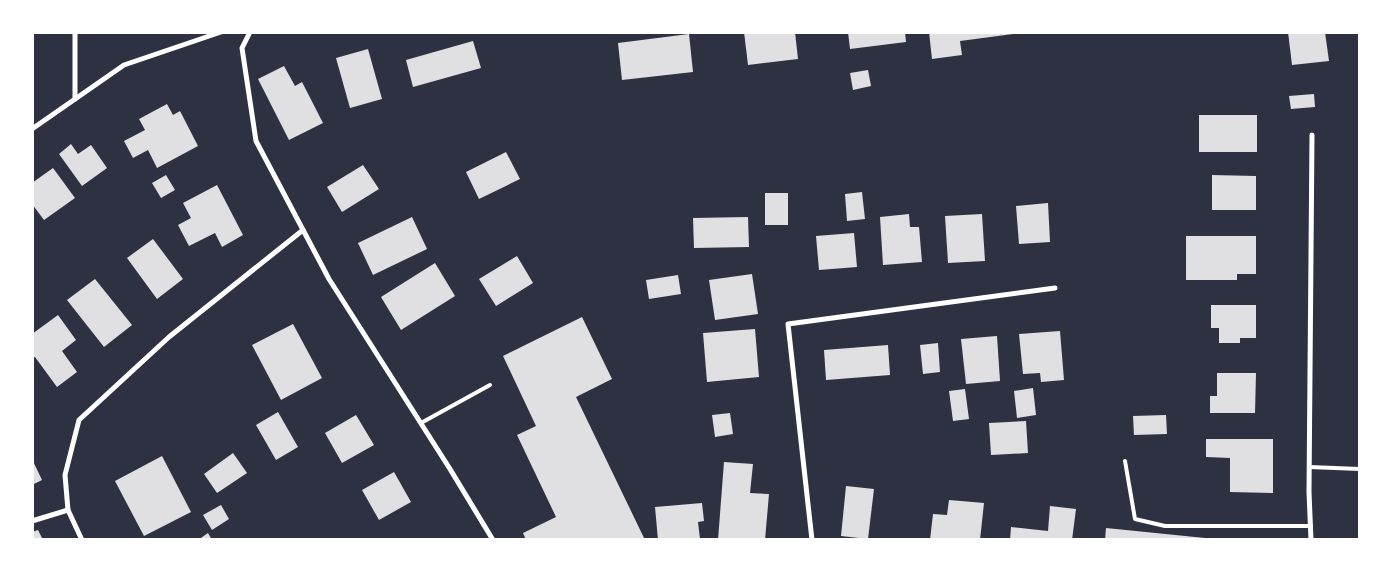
<svg xmlns="http://www.w3.org/2000/svg" width="1392" height="572" viewBox="0 0 1392 572" font-family="Merriweather,serif">
  <style>
    .building { fill: #e0e0e3 }
    .lines { fill: none; stroke-linecap: round; stroke-linejoin: round }
    .service { stroke: #fff; stroke-width: 4 }
    .minor { stroke: #fff; stroke-width: 5 }
  </style>
  <rect width="100%" height="100%" fill="#2d3142"/>
  <g class="building">
    <polygon points="744,32 795,32 798,59 748,65"/>
    <polygon points="848,32 905,32 906,42 850,49"/>
    <polygon points="929,32 1013,32 1013,34 960,41 962,55 932,59"/>
    <polygon points="1288,32 1325,32 1329,61 1292,65"/>
    <polygon points="689,34 693,72 622,80 618,43"/>
    <polygon points="473,41 481,68 413,87 406,60"/>
    <polygon points="368,49 382,99 350,108 336,58"/>
    <polygon points="284,66 295,86 302,82 323,123 289,140 258,79"/>
    <polygon points="868,70 871,86 853,90 850,73"/>
    <polygon points="1314,94 1315,107 1291,109 1289,96"/>
    <polygon points="167,104 173,115 180,111 198,146 157,168 148,150 133,158 124,141 145,130 139,119"/>
    <rect x="1199" y="115" width="58" height="37"/>
    <polygon points="71,144 78,154 91,145 107,168 82,186 59,154"/>
    <polygon points="506,152 520,179 479,199 466,172"/>
    <polygon points="363,165 379,189 342,212 327,187"/>
    <polygon points="53,168 75,198 44,220 32,204 32,183"/>
    <polygon points="166,175 175,190 161,198 152,183"/>
    <polygon points="1212,175 1256,176 1256,210 1212,210"/>
    <polygon points="217,185 243,235 222,247 215,233 189,246 178,225 191,218 183,203"/>
    <polygon points="862,192 865,219 847,221 845,194"/>
    <rect x="765" y="193" width="23" height="32"/>
    <polygon points="1048,203 1050,242 1019,244 1016,206"/>
    <polygon points="909,214 910,227 919,227 922,262 883,265 880,217"/>
    <polygon points="982,214 985,261 948,263 945,216"/>
    <polygon points="412,217 427,249 373,275 358,243"/>
    <polygon points="748,217 749,247 694,248 693,218"/>
    <polygon points="854,233 857,267 819,270 816,236"/>
    <polygon points="1186,236 1256,236 1256,274 1237,274 1237,280 1186,280"/>
    <polygon points="153,239 183,279 157,299 127,258"/>
    <polygon points="517,256 533,283 496,306 479,279"/>
    <polygon points="435,263 455,296 401,330 381,297"/>
    <polygon points="752,274 758,314 715,320 709,280"/>
    <polygon points="678,275 681,294 649,299 646,280"/>
    <polygon points="95,279 132,325 104,347 67,300"/>
    <polygon points="1211,305 1256,305 1256,338 1240,338 1240,343 1219,343 1219,328 1211,328"/>
    <polygon points="58,315 76,340 62,351 77,372 57,387 35,357 32,358 32,334"/>
    <polygon points="582,317 612,379 576,397 645,540 526,540 523,533 556,517 517,435 536,426 503,356"/>
    <polygon points="293,324 322,378 281,400 252,345"/>
    <polygon points="755,329 759,377 707,382 703,333"/>
    <polygon points="1060,331 1064,380 1041,382 1040,373 1023,374 1019,334"/>
    <polygon points="997,336 1000,381 966,384 961,339"/>
    <polygon points="938,343 940,372 923,374 920,345"/>
    <polygon points="888,345 890,375 826,380 824,350"/>
    <polygon points="1217,373 1256,373 1255,413 1210,413 1210,396 1217,396"/>
    <polygon points="1033,388 1036,415 1017,418 1014,391"/>
    <polygon points="965,389 969,419 953,421 949,391"/>
    <polygon points="278,412 298,447 276,460 256,425"/>
    <polygon points="730,413 733,434 715,437 712,415"/>
    <polygon points="356,415 374,445 342,463 325,433"/>
    <polygon points="1166,415 1167,434 1134,435 1133,416"/>
    <polygon points="1026,421 1028,453 991,455 989,423"/>
    <polygon points="1206,439 1273,439 1273,493 1230,492 1230,458 1206,457"/>
    <polygon points="233,453 247,473 217,493 204,474"/>
    <polygon points="162,456 191,512 144,536 115,481"/>
    <polygon points="32,459 42,480 32,485"/>
    <polygon points="724,462 753,464 750,493 769,494 765,540 718,540"/>
    <polygon points="394,472 411,502 379,520 362,490"/>
    <polygon points="846,486 874,489 868,539 841,536"/>
    <polygon points="949,500 984,503 980,540 930,540 933,514 947,515"/>
    <polygon points="702,503 704,521 698,522 700,539 658,540 655,507"/>
    <polygon points="221,505 229,519 212,530 203,515"/>
    <polygon points="1050,506 1076,509 1072,540 1010,540 1011,527 1048,531"/>
    <polygon points="1106,528 1205,538 1205,540 1105,540"/>
    <polygon points="38,530 43,540 32,540 32,532"/>
    <polygon points="208,533 212,540 198,540"/>
  </g>
  <g class="lines">
    <g class="service">
      <polyline points="421,423 490,385"/>
      <polyline points="1125,461 1135,519 1165,526 1311,526"/>
      <polyline points="1309,467 1360,469"/>
    </g>
    <g class="minor">
      <polyline points="75,32 75,99"/>
      <polyline points="250,32 242,48 256,141 329,279 450,469 493,540"/>
      <polyline points="32,129 124,65 221,32"/>
      <polyline points="32,521 68,510"/>
      <polyline points="82,540 68,510 65,475 79,420 169,337 303,230"/>
      <polyline points="812,540 788,324 1055,288"/>
      <polyline points="1311,540 1309,492 1312,135"/>
    </g>
  </g>
  <rect width="1392" height="572" fill="none" stroke="#ffffff" stroke-width="68"/>
</svg>
